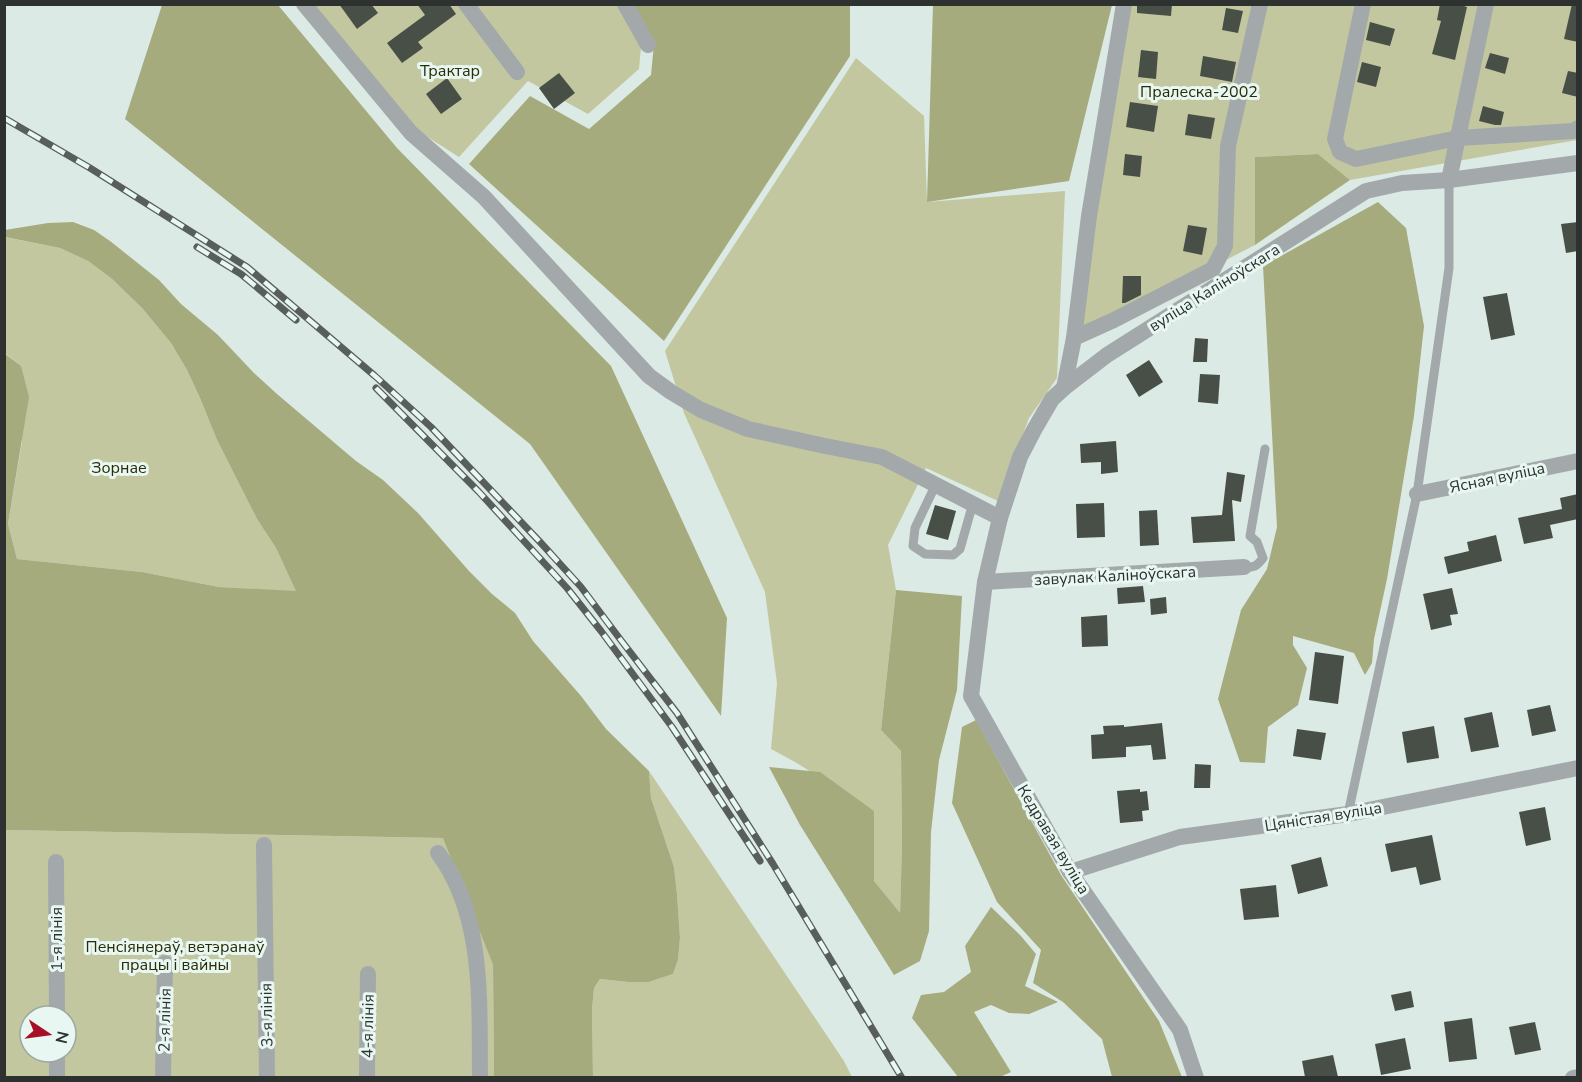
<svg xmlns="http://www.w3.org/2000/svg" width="1582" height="1082" viewBox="0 0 1582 1082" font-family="'Nunito Sans',sans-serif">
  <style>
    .green { fill: #c2c79f; fill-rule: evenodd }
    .forest { fill: #a6ab7d }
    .building { fill: #474f47 }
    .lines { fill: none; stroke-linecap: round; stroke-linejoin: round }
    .service { stroke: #a3a9aa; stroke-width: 9 }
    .minor { stroke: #a3a9aa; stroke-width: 16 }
    .rail-casing { stroke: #575e5c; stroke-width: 7 }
    .rail { stroke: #e8f7f2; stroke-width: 4.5; stroke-dasharray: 14; stroke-linecap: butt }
    .labels { text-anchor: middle; stroke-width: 6; stroke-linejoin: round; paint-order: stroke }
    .park-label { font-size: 16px; fill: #292c06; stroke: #e8f7f2 }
    .street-label { font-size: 16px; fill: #2d3231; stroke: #e8f7f2 }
  </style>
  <rect width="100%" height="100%" fill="#dbeae5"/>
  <g class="green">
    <polygon points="312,5 618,5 641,47 639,69 588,114 528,81 459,157 415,129"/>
    <polygon points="1125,5 1577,5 1577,140 1350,180 1318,154 1256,157 1255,245 1074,338"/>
    <polygon points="856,58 924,116 927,202 1065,191 1057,378 1029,418 998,501 926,468 888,545 896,590 881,730 901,751 902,845 900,914 874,881 874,811 795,762 771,749 777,683 765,592 684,413 665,351"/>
    <polygon points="4,237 60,248 88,261 112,279 142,308 171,343 187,370 200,398 217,440 257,519 276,548 297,592 219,587 142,572 17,559 8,524 22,442 21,366 5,353"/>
    <polygon points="649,771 844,1061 852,1077 593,1078 592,1010 594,988 600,979 628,982 649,982 673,974 678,960 680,938 677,894 674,867 651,798"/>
    <path d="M5,830L444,838L493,965L494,1077L5,1078ZM30,1016H66V1052H30Z"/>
  </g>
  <g class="forest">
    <polygon points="162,5 278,5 397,148 611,366 727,618 721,716 530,444 125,119"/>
    <polygon points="632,5 850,5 850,56 664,341 469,164 530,96 589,129 651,75 654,44"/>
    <polygon points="933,5 1112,5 1069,181 927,202"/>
    <polygon points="1318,154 1350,180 1255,245 1255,157"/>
    <polygon points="1378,202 1406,228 1424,326 1414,416 1387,579 1374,639 1372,663 1365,675 1354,653 1293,636 1293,645 1307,668 1298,705 1268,727 1265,763 1240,762 1218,699 1241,610 1267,569 1277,527 1263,266"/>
    <polygon points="73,222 94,230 110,241 159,280 181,304 218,335 254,373 277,394 356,461 383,480 418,513 469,571 492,594 515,613 533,641 581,696 606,729 649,771 651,798 674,867 677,894 680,938 678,960 673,974 649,982 628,982 600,979 594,988 592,1010 593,1077 494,1077 493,965 443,838 5,830 4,353 21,366 29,397 8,524 17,559 142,572 219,587 296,591 276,548 257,519 217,440 200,398 187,370 171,343 142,308 112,279 88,261 60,248 5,237 5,230 48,223"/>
    <polygon points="896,590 962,596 957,690 939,760 931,832 929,931 920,961 894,975 800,825 769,767 820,772 874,811 874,881 900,913 902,845 901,751 881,730"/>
    <polygon points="976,720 1061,875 1159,1021 1182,1077 1112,1077 1102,1039 1063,1002 1033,983 1041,950 997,902 952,803 962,727"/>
    <polygon points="991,907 1021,936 1036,954 1025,986 1058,1002 1029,1014 1009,1013 991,1005 974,1012 1011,1072 1000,1077 958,1077 912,1018 921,995 944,992 971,972 965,946"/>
  </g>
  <g class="building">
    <polygon points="339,4 371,4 378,13 357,29"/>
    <polygon points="417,4 449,4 456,14 418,42 423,48 402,63 387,43 425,15"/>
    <polygon points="1137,4 1172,4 1171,16 1137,13"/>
    <polygon points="1440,4 1458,4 1467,7 1455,60 1432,54 1441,21 1437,20"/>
    <polygon points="1572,4 1578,4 1578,42 1564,39"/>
    <polygon points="1226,8 1243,11 1238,33 1222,30"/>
    <polygon points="1370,22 1395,29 1390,46 1366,40"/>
    <polygon points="1141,50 1158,52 1156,79 1138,77"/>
    <polygon points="1490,53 1509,58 1505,74 1485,68"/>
    <polygon points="1203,56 1236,62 1232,82 1200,76"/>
    <polygon points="1362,62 1381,67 1376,87 1357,82"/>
    <polygon points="1568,71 1578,73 1578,97 1562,93"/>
    <polygon points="559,73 575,93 554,109 539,88"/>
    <polygon points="447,78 462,99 441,114 426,94"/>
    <polygon points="1130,102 1158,106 1154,132 1126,127"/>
    <polygon points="1483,106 1504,112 1501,125 1495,125 1479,121"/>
    <polygon points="1188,114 1215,118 1211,139 1185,135"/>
    <polygon points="1125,154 1142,156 1140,177 1123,175"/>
    <polygon points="1578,222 1578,251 1566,253 1561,224"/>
    <polygon points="1188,225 1207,228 1202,255 1183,251"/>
    <polygon points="1123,276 1141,276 1141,295 1125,303 1122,303"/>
    <polygon points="1507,293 1515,335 1491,340 1483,297"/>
    <polygon points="1195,338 1208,339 1207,362 1193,362"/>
    <polygon points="1149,360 1163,382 1139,397 1126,375"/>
    <polygon points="1200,374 1220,375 1218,404 1198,402"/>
    <polygon points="1116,441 1118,472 1101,474 1101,462 1081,463 1080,444"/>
    <polygon points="1227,472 1245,475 1241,502 1232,500 1235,541 1193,543 1191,517 1222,515"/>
    <polygon points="1578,494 1578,519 1550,525 1553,538 1524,544 1518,518 1562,509 1560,498"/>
    <polygon points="1104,503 1105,537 1077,538 1076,504"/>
    <polygon points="935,505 956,511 948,540 926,534"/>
    <polygon points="1157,510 1159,545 1140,546 1139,511"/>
    <polygon points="1496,535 1502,561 1448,574 1444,557 1469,551 1467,542"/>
    <polygon points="1143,586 1145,602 1118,604 1117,588"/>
    <polygon points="1452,588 1458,614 1450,615 1452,625 1431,630 1423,594"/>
    <polygon points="1166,597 1167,613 1151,615 1150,599"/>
    <polygon points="1107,615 1108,646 1082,647 1081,617"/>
    <polygon points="1315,652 1344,656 1338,704 1309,700"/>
    <polygon points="1550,705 1556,731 1532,736 1527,710"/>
    <polygon points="1492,712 1499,747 1471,752 1464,718"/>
    <polygon points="1162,723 1166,759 1153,760 1151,745 1126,747 1126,757 1092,759 1091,735 1104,734 1103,726 1124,725 1124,727"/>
    <polygon points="1434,726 1439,758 1407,763 1402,732"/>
    <polygon points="1297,729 1326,733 1321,760 1293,756"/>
    <polygon points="1195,764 1211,765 1210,788 1194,788"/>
    <polygon points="1140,789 1140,792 1147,791 1149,810 1142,811 1143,821 1120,823 1117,791"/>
    <polygon points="1545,807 1551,840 1526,846 1519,812"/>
    <polygon points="1432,835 1441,880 1420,885 1416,867 1391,872 1385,844"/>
    <polygon points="1321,857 1328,886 1298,894 1291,865"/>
    <polygon points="1276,885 1279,917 1244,920 1240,889"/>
    <polygon points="1411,991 1414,1007 1395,1011 1391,995"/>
    <polygon points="1472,1018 1477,1059 1449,1062 1444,1022"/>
    <polygon points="1535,1022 1541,1050 1515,1055 1509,1027"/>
    <polygon points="1405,1038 1411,1069 1381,1075 1375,1044"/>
    <polygon points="1333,1055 1338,1077 1305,1077 1302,1061"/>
  </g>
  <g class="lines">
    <g class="service">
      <polyline points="936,484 915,528 913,546 925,554 953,555 960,549 973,503"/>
      <path d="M1244,567C1254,568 1257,566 1263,558L1257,542L1250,536L1265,449"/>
      <polyline points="1348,814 1417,494 1449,268 1449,180"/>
    </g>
    <g class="minor">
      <polyline points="304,4 411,133 484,197 649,376 671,392 701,410 748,429 825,446 882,457 1000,518"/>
      <polyline points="466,4 517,72"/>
      <polyline points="625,4 648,45"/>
      <polyline points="1363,4 1335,139 1340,152 1356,159 1458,138 1573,131 1578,128"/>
      <polyline points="1449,180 1486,4"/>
      <polyline points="1074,338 1114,320 1213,269 1225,246 1228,146 1260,4"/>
      <polyline points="1064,388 1074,338 1089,216 1124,4"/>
      <polyline points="1417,494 1578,461"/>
      <polyline points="985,582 1244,567"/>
      <polyline points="264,845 267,1078"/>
      <path d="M438,853C485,916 479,1003 480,1078"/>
      <polyline points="56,862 57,1016"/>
      <polyline points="1070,872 1180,837 1348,814 1578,768"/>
      <polyline points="57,1052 57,1078"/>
      <polyline points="163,1078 165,963"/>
      <polyline points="367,1078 368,974"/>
      <polyline points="1196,1078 1180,1030 1070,872 971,696 985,582 1000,518 1020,457 1034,430 1052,399 1064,388 1107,355 1366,191 1402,183 1449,180 1578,163"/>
      <polyline points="1573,1078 1578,1077"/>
    </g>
    <defs>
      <g id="rail">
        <polyline points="4,118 90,168 247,267 375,376 431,427 541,543 581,587 620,639 677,713 773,864 902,1078"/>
        <polyline points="197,247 241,274 296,320"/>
        <polyline points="376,388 479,492 567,588 601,631 672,727 760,861"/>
      </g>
    </defs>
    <use href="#rail" class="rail-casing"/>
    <use href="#rail" class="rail"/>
  </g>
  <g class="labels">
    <g class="park-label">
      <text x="450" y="76">Трактар</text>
      <text x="1199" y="97">Пралеска-2002</text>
      <text x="119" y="473">Зорнае</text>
      <text x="175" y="952">Пенсіянераў, ветэранаў<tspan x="175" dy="18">працы і вайны</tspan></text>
    </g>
    <g class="street-label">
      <text transform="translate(1214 287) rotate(-32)" y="6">вуліца Каліноўскага</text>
      <text transform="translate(1497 477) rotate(-12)" y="6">Ясная вуліца</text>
      <text transform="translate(1115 575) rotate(-3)" y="6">завулак Каліноўскага</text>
      <text transform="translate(1323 816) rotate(-9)" y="6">Цяністая вуліца</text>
      <text transform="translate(1054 839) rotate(59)" y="6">Кедравая вуліца</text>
      <text transform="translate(56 939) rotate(-90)" y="6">1-я лінія</text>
      <text transform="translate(266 1015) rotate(-91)" y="6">3-я лінія</text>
      <text transform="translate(164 1020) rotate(-89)" y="6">2-я лінія</text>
      <text transform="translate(367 1026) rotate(-89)" y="6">4-я лінія</text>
    </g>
  </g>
  <rect width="1582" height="1082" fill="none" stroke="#2d3231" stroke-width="12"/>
  <g transform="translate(48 1034) rotate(103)"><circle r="28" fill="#e8f7f2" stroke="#9da8a5" stroke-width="1.5"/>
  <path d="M0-4.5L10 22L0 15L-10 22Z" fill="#a70f26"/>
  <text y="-9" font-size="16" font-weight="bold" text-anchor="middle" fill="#2d3231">N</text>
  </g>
</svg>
